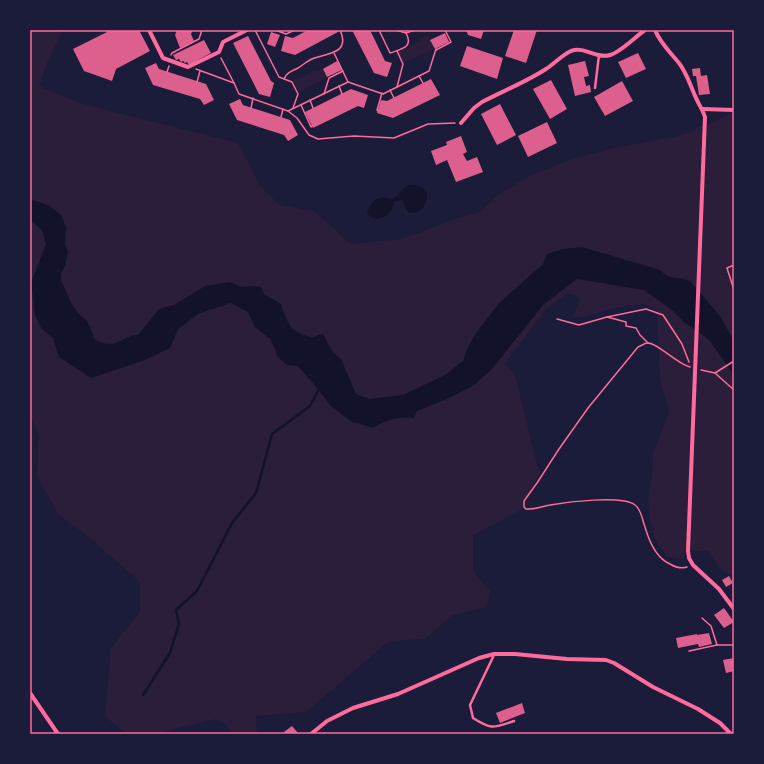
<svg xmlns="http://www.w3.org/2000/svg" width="764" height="764" viewBox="0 0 764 764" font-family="Ubuntu,sans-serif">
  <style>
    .green { fill: #2a1e3b }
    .water { fill: #12122b }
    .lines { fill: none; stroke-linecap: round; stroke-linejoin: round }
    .stream { stroke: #12122b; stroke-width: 2.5 }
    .building { fill: #dd5f8e }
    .path { stroke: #ff6b9d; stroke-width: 1.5 }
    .service { stroke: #ff6b9d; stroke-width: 2.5 }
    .minor { stroke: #ff6b9d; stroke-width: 4 }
    .neatline { fill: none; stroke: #ff6b9d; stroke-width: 1.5 }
  </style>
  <rect width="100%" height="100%" fill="#1b1b3a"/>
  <g class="green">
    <polygon points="30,30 63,30 48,61 39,86 80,103 238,143 260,186 280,205 314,211 351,244 402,239 460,217 480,212 500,193 532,175 572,159 614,148 678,136 691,132 702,125 707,125 729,114 734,114 734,578 719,568 708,551 686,551 684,560 667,557 655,539 650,521 648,499 652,476 653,454 669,411 660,380 657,309 644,304 610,309 585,317 573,317 580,298 568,293 546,309 505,364 515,374 534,453 540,473 521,510 473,535 473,571 490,591 487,607 451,616 425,639 389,641 306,712 256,716 257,734 231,734 226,724 216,719 154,734 128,734 105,717 111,648 140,612 140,582 89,537 58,514 37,476 39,436 30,416"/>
    <path d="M428,35L435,49L404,63L398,51C404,50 422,39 428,35Z"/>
    <path d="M322,69L327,78L299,92L293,80C301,79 308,75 313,70L320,71Z"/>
  </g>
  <g class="water">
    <path d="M408,185C418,185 421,186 427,193C426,205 423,214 409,213L406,209L402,200L394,201C393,215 378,225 367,214C370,201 378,194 392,199L399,195L401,191Z"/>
    <path d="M30,199L50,206L61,215L66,227L65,244L68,252L65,266L61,273V280L71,303L78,313L87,321L93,334L94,339C117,352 119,336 138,335L159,309L174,305L205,286L230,282L241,287L254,286L261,287L264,294L281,304C283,311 288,324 292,328C297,333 307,336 313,338L318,335L323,334L332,351L341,359L356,394L369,399L403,395L445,375L463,361L467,349L476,333L499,303L543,264L547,254L563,249L582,247L660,270L667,276L676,278H681L690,281L720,316L734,341V375L710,341L699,332L685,323L673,311L644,290L577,279L544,304L492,369L473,386L447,399L417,411L414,418C399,416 386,420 373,428L350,421L331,406L318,389L298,366L287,365L277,356L274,346L270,339L255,327L248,312L231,303L198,314L178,329L170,348L145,360L91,378L59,357L53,338L41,328L35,315L31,283L46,244L42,230L30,220Z"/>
  </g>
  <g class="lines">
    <polyline class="stream" points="143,695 170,653 179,624 176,610 197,591 232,523 256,493 272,434 310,406 320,387"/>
  </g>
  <g class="building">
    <polygon points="107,30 139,30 150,51 116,69 112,81 84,71 73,49 107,32"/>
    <polygon points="177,30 193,30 191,34 194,41 180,48 175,35"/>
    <polygon points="308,30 337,30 338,32 295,55 281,51 285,36 293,38"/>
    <polygon points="352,30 370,30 385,61 392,63 387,77 374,73"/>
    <polygon points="466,30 484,30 481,39 468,35"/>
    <polygon points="514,30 537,30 526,63 505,56"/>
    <polygon points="271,32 280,35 275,47 267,44"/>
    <polygon points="445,33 449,42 435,49 430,40"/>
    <polygon points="248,36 271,81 274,83 270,97 259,94 233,43"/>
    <polygon points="204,40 211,53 189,65 187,62 185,63 183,61 181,62 179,59 176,60 173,55"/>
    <polygon points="467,46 503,58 497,79 460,66"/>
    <polygon points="638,53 646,69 626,78 618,62"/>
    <polygon points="337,61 342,70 327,77 323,69"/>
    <polygon points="585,61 589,76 584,77 586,86 590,85 591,92 575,96 568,65"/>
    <polygon points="156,63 159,69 206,84 214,100 204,105 200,99 153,85 145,68"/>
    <polygon points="700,68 701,76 707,75 710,94 699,95 696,76 693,76 692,69"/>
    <polygon points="431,79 440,95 393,118 377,113 381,100 387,101"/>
    <polygon points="551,80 567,109 550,119 533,89"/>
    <polygon points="622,81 633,101 605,116 594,97"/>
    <polygon points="351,89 368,95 364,108 358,106 313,128 305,112"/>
    <polygon points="240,99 243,105 290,120 298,135 288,141 284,135 237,120 229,104"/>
    <polygon points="500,104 516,135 497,145 481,114"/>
    <polygon points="547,122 557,143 528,157 518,136"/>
    <polygon points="461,136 467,152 463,154 467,161 477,157 483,172 456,182 447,160 436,165 431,151 447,145 446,142"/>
    <polygon points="729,576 733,583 726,587 722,580"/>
    <polygon points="724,608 734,622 724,628 714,615"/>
    <polygon points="709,633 712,644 699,647 698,644 678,648 676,638 697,634 697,635"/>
    <polygon points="734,658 734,671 726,673 723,660"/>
    <polygon points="522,703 525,713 500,723 496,713"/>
    <polygon points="292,726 298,733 286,734 284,732"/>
  </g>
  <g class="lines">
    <g class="path">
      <polyline points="255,30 279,77 292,82 298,94 293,108"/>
      <polyline points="275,30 286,34 295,30"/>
      <path d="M379,30L390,53C401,49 414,48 406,33L396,30"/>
      <polyline points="406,33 415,30"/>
      <polyline points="436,50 451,42 445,30"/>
      <polyline points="397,51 403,64 397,87"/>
      <polyline points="334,53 348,82"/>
      <polyline points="171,55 172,53 199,39 202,30"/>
      <polyline points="221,58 234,83"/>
      <polyline points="196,69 234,83 239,94 288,111 348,82 383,94 429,71 436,49"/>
      <polyline points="167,72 169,66"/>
      <polyline points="419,76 423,83"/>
      <path d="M284,79C287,72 292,71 298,68C303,65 307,61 312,59C327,53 351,54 340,30"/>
      <polyline points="197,82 200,71"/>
      <polyline points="339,86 342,94"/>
      <polyline points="390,90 394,98"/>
      <polyline points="324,94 329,78 343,71"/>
      <polyline points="310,100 313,108"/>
      <polyline points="301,105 311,127 312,126"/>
      <polyline points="251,108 253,98"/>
      <polyline points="288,111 297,118 309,135 318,139 354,136 394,138 428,124 455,123"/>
      <polyline points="378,111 377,110 382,93"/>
      <polyline points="281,117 283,109"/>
      <polyline points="734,265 727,268 734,290"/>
      <polyline points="607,317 646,309 663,315 682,344 689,362"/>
      <polyline points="557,319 579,325 607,317 626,322 626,326 636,328 640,335 648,343"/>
      <polyline points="701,370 715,373 734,361"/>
      <polyline points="715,373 734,390"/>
      <path d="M687,567C681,569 675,567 670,564C656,558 649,541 645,527C642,520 642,510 635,505C622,495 567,502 550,505C542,506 535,510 526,509L524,507V501L537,483L559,449L588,408L638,347C641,346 645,343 647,343C657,342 677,364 690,367"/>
      <polyline points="702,618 711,626 717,645 734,645"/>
      <polyline points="689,651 717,645"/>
    </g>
    <g class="service">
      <polyline points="595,88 599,55"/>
      <path d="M494,655L470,705L473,718C492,730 493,728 514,721"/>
    </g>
    <g class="minor">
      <polyline points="149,30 163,58 188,67 219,52 223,42 247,30"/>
      <path d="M655,30C660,43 671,53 679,63C688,75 691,88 697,100C700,107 703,110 705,117L688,551L689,558L693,565L719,589L734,609"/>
      <polyline points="703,109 734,110"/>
      <path d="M461,123L474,108L482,102C503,91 526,82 546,69C554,64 562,55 571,51C585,46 596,59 610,55C621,52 635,37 645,30"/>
      <polyline points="30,693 58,734"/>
      <polyline points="311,734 327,721 353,708 398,694 479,658 494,654 515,654 567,659 606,660 614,663 653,687 698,709 720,723 731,734"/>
    </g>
  </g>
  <rect width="764" height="764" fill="none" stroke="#1b1b3a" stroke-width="62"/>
  <rect x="31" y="31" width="702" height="702" class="neatline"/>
</svg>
